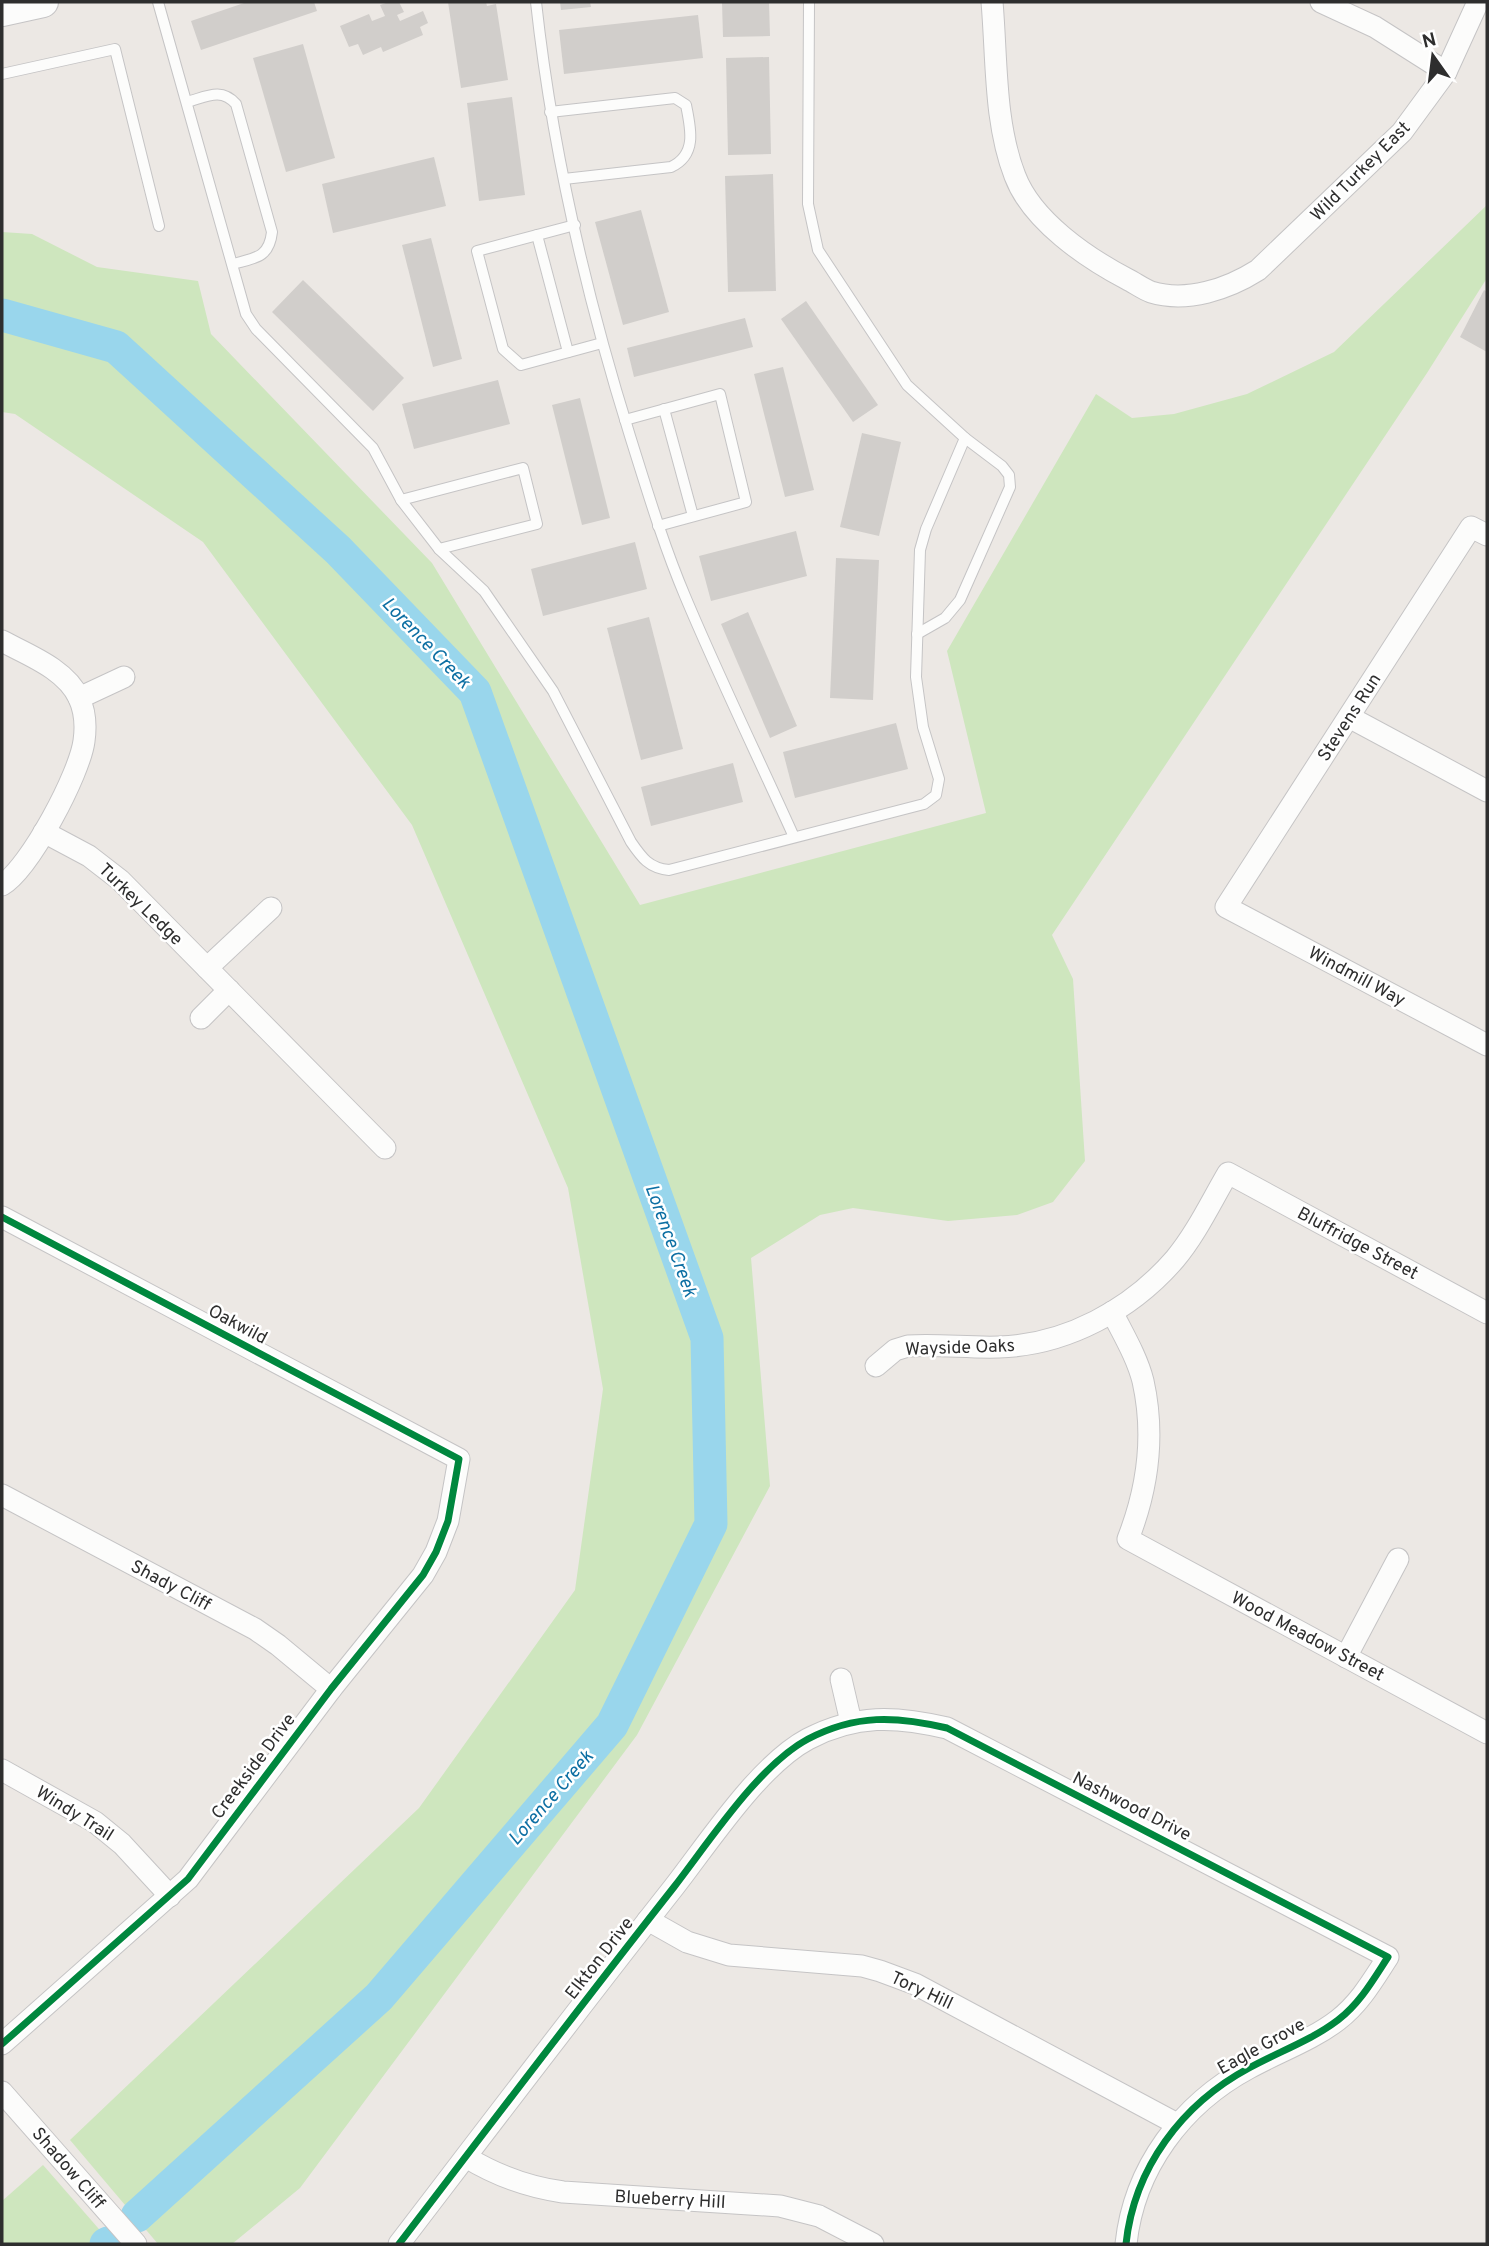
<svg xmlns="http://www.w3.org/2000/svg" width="1489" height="2246" viewBox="0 0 1489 2246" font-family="Overpass,sans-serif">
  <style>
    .green { fill: #cee6be }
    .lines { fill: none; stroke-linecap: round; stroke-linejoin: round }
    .river { stroke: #99d6ec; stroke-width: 33 }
    .building { fill: #d1cecb }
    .service-casing { stroke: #c5c4c5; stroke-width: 12 }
    .minor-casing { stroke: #c5c4c5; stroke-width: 23 }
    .secondary-casing { stroke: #c5c4c5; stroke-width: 32 }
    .service { stroke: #fcfcfb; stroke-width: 10 }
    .minor { stroke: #fcfcfb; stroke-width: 21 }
    .secondary { stroke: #fcfcfb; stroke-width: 30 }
    .cycleway-casing { stroke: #fff; stroke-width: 11 }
    .cycleway { stroke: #00873e; stroke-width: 7 }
    .labels { text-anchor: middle; stroke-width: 5; stroke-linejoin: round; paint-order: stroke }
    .street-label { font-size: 18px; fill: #2e2e2e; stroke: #fff }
    .water-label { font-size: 19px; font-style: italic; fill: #0d6fa3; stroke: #fff }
  </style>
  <rect width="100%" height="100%" fill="#ece8e4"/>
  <g class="green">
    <polygon points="1487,205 1487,278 1427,373 1052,935 1073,979 1085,1161 1053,1202 1017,1215 948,1221 853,1208 820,1215 751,1258 770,1486 637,1735 300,2188 232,2244 158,2244 70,2140 419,1808 575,1590 603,1389 568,1188 412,825 203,542 15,414 2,412 2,232 32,234 97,267 198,281 211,334 432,563 640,905 986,813 947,651 1096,394 1132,418 1174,414 1247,394 1334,352"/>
    <polygon points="43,2165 112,2244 2,2244 2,2201"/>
  </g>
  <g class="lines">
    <g class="river">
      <polyline points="2,315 116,347 338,550 475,692 707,1338 711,1524 612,1725 379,1997 137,2216"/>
      <polyline points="106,2244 108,2243"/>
    </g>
  </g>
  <g class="building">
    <polygon points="247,2 314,2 317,11 201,50 191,21"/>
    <polygon points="389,2 399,2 404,12 397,15 400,21 423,11 428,23 420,27 423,35 383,52 381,47 363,55 358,44 349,47 340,26 369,14 372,21 385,16 380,5"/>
    <polygon points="448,2 486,2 487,6 496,4 508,80 461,88"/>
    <polygon points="560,2 590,2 591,7 561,10"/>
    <polygon points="722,2 769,2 770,36 723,37"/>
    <polygon points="698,15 703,58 564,74 559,30"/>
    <polygon points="303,44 335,158 286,172 253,58"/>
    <polygon points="769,57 771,154 728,155 726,58"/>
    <polygon points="512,97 525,195 479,201 467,103"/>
    <polygon points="434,157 446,206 333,233 322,184"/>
    <polygon points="773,174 776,291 728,292 725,176"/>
    <polygon points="641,210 669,312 623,325 595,222"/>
    <polygon points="431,238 462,359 433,367 402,245"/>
    <polygon points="303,280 404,378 373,411 272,312"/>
    <polygon points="1484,290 1487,292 1487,352 1460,337"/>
    <polygon points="806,301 878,405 853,422 781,319"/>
    <polygon points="745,318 753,347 634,377 627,348"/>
    <polygon points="783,367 814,490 785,497 754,374"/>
    <polygon points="498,380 510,424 414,449 402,404"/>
    <polygon points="580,398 610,518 582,525 552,405"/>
    <polygon points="862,433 901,442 879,536 840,527"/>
    <polygon points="796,531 807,576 711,601 699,556"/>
    <polygon points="635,542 647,589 543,616 531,569"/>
    <polygon points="836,558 879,560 873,700 830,698"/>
    <polygon points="748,612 797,726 770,738 721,624"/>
    <polygon points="649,617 683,749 641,760 607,628"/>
    <polygon points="896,723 908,769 795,798 783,752"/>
    <polygon points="733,763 743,802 651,826 641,787"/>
  </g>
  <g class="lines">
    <defs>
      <g id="service">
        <path d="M158,2L246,314L256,329L373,448L401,500L439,549L484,591L553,691L631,842C642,858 649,868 669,870L924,804L936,795L939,779L923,727L916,677L920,550L926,529L965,438L907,385L818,250L808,204L809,2"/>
        <path d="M536,2C552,149 586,295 630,436C647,490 663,544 685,596C719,677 758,757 794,837"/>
        <polyline points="2,74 115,49 159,226"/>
        <path d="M187,102C206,97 221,87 236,104L272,232C269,258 255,258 233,264"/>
        <path d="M550,112L675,98L686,105C691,129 697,155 671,167L564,179"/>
        <polyline points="575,225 477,251 503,349 521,365 602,343"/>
        <polyline points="537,235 568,352"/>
        <polyline points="664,409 693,516"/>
        <polyline points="625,420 720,394 746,502 658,526"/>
        <polyline points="401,500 523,468 537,524 439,549"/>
        <polyline points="917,634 945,618 960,600 1010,487 1009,475 1002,466 965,438"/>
      </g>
      <g id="minor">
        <path d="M992,2C997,59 994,122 1015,176C1032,221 1087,258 1127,279C1135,283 1143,289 1151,292C1187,303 1228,289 1258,270L1402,132L1446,72L1478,2"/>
        <polyline points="1321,2 1375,27 1446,72"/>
        <polyline points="1487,535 1471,527 1226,907 1487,1045"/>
        <path d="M2,641C28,655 66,669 79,698C85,711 86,727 84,741C80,773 30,868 2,885"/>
        <polyline points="79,698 124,677"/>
        <polyline points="1349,717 1487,791"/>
        <polyline points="44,832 89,856 120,880 385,1148"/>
        <polyline points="207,968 271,908"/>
        <polyline points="201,1018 229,990"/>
        <polyline points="2,1217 459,1459 448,1521 436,1552 423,1575 331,1689 188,1879 2,2044"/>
        <path d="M1112,1312C1123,1334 1137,1357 1143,1381C1155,1435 1148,1488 1128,1539L1487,1733"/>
        <path d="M876,1366L895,1350L908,1346C938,1344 968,1348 999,1347C1066,1345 1131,1310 1175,1259C1196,1234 1211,1202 1228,1173L1487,1313"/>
        <polyline points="2,1495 255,1629 278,1645 331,1689"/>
        <polyline points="1346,1657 1398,1559"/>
        <polyline points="841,1679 851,1722"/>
        <polyline points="2,1770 95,1822 122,1844 170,1896"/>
        <polyline points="648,1920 687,1942 729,1955 862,1966 880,1971 915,1984 1177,2124"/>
        <polyline points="2,2092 136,2244"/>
        <path d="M466,2157C497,2176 527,2187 563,2192L780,2206L819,2216L873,2244"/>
        <path d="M399,2244C490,2125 581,2005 674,1887C709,1842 759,1765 808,1739C856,1714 896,1716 947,1728L1388,1957C1373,1980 1360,2003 1338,2020C1312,2040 1278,2052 1249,2068C1182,2104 1134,2168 1126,2244"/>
      </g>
      <polyline id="secondary" points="2,11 43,2"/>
    </defs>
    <use href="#service" class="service-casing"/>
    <use href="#minor" class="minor-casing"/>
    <use href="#secondary" class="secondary-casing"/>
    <use href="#service" class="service"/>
    <use href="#minor" class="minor"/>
    <use href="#secondary" class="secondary"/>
    <defs>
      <g id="cycleway">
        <polyline points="2,1217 459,1459 448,1521 436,1552 423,1575 331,1689 188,1879 2,2044"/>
        <path d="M399,2244C490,2125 581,2005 674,1887C709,1842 759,1765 808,1739C856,1714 896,1716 947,1728L1388,1957C1373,1980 1360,2003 1338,2020C1312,2040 1278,2052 1249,2068C1182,2104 1134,2168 1126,2244"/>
      </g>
    </defs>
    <use href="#cycleway" class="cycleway-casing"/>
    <use href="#cycleway" class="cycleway"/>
  </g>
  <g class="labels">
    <g class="street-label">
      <text transform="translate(1360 171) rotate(-45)" y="6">Wild Turkey East</text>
      <text transform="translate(1349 717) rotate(-57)" y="6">Stevens Run</text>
      <text transform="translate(141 904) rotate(44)" y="6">Turkey Ledge</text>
      <text transform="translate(1357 976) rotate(28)" y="6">Windmill Way</text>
      <text transform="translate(1358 1243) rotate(28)" y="6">Bluffridge Street</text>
      <text transform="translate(238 1324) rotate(28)" y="6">Oakwild</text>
      <text transform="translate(960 1347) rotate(-2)" y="6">Wayside Oaks</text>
      <text transform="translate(171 1585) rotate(28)" y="6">Shady Cliff</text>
      <text transform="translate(1308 1636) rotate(28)" y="6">Wood Meadow Street</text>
      <text transform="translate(253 1766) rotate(-53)" y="6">Creekside Drive</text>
      <text transform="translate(1132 1806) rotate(27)" y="6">Nashwood Drive</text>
      <text transform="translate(75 1813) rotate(32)" y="6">Windy Trail</text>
      <text transform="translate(599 1958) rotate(-52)" y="6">Elkton Drive</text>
      <text transform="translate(922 1990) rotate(25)" y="6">Tory Hill</text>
      <text transform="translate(1261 2046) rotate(-29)" y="6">Eagle Grove</text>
      <text transform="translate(69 2168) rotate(49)" y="6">Shadow Cliff</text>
      <text transform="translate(670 2199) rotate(3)" y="6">Blueberry Hill</text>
    </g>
    <g class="water-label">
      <text transform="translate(427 642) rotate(46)" y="7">Lorence Creek</text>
      <text transform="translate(672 1240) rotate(70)" y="7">Lorence Creek</text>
      <text transform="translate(550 1797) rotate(-49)" y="7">Lorence Creek</text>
    </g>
  </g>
  <rect width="1489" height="2246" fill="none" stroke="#2e2e2e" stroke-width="7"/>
  <g transform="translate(1433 56) rotate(346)" stroke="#ffffff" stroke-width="5" paint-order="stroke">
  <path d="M0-5L12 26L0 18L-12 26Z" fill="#2e2e2e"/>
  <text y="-10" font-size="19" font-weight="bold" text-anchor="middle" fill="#2e2e2e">N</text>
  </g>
</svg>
